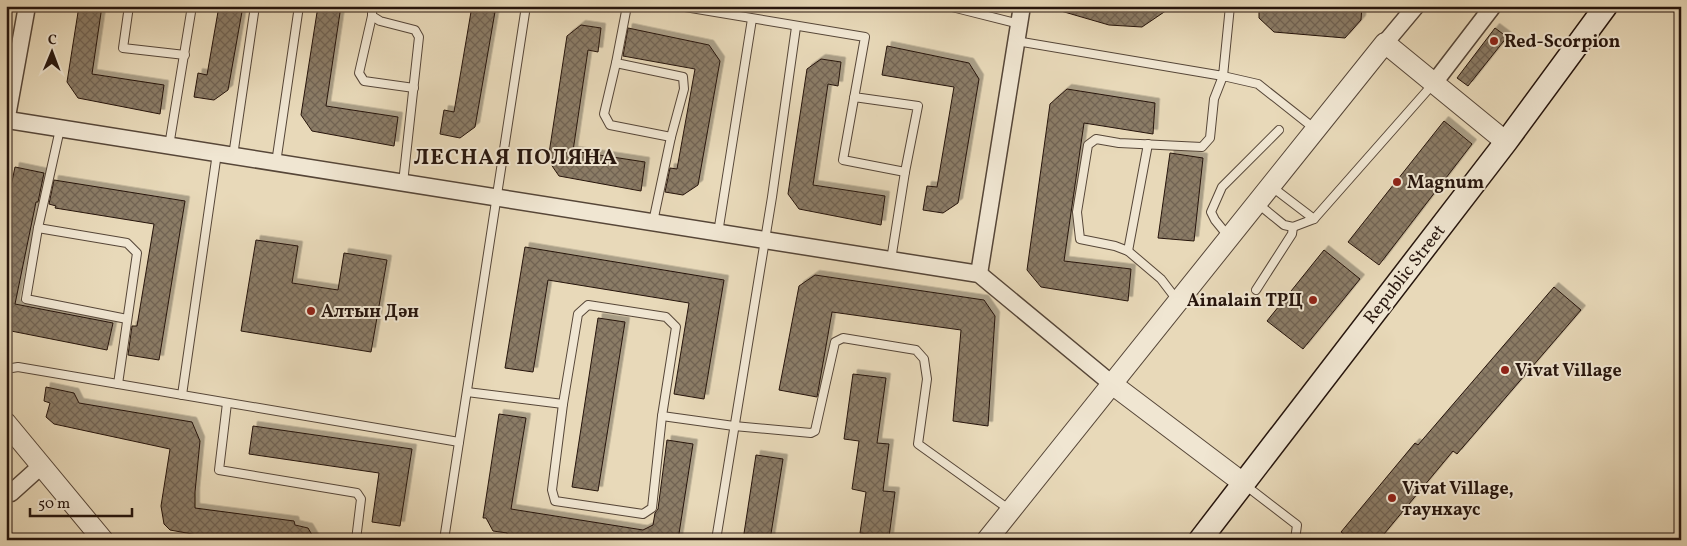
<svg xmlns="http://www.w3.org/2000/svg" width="1687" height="546" viewBox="0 0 1687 546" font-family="Vollkorn,serif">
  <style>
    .building { fill: url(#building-cross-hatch); stroke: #26150d; filter: url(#shadow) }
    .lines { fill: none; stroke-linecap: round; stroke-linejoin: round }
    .service-casing { stroke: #564638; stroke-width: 10 }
    .minor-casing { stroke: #564638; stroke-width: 19 }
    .tertiary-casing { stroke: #564638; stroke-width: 22 }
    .secondary-casing { stroke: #26150d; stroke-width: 25 }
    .service { stroke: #f0e6d2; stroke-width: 8 }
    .minor { stroke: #f0e6d2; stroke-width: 16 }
    .tertiary { stroke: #f0e6d2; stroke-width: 20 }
    .secondary { stroke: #f0e6d2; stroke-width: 22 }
    .poi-dot { fill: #8f2418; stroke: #f0e6d2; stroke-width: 2 }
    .labels { text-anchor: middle; stroke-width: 4; stroke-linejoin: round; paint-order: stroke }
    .poi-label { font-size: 18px; font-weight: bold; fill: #26150d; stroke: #f0e6d2; text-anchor: start }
    .street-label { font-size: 18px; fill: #26150d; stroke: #f0e6d2 }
    .district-label { font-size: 22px; font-weight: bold; letter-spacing: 1px; fill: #26150d; stroke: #f0e6d2 }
  </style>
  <defs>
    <pattern id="building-cross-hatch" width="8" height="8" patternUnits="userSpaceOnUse" patternTransform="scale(1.25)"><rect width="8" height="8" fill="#8b7b66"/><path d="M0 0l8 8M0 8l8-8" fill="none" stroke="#716452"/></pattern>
    <filter id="shadow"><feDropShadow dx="4.5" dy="-4.5" stdDeviation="0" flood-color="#0004"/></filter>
  </defs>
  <rect width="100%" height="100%" fill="#e8d9b9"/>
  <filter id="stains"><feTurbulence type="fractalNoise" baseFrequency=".004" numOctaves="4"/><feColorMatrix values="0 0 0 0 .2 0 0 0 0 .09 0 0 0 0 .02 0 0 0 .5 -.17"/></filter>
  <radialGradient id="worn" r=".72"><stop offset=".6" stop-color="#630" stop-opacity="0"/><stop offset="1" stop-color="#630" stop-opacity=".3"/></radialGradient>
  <g class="building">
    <polygon points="79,6 102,6 92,74 164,85 160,114 78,98 67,82"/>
    <polygon points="219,6 243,6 228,90 214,100 194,97 198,73 207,75"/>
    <polygon points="318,6 341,6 326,106 398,117 394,146 312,131 301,115"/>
    <polygon points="472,6 496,6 475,127 460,138 440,134 444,110 454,112"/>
    <polygon points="1055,6 1173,6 1142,27 1109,25 1054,9"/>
    <polygon points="1259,6 1289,6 1289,8 1331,10 1332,6 1362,6 1361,20 1345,38 1274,32 1259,18"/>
    <polygon points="581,25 601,28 598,52 588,50 573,151 645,162 641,191 559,176 548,160 567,36"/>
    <polygon points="628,28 709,45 720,61 698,185 683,195 665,192 670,168 677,169 695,69 623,56"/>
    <polygon points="1495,28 1507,37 1468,86 1457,78"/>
    <polygon points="887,46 969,63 979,79 958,203 943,213 923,210 927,186 937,187 954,87 882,75"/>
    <polygon points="821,59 841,62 838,86 828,84 813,185 885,196 881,225 799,209 788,194 807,69"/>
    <polygon points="1067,89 1155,103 1153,134 1084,123 1064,261 1131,269 1128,301 1041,287 1027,270 1050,104"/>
    <polygon points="1444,121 1472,144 1379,265 1348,242"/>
    <polygon points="1170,153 1203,158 1194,241 1158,238"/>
    <polygon points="15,167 44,173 38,202 36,202 15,304 113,323 107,350 6,330 6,210"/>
    <polygon points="54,180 185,201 159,360 128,355 132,326 137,326 154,224 55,208 56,206 49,204"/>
    <polygon points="256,240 298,246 292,283 338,290 344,253 387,260 371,352 241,331"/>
    <polygon points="525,247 724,280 704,399 674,394 689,303 548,280 533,372 505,368"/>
    <polygon points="1324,250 1360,279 1303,349 1267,321"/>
    <polygon points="815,275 984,300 995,316 988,426 953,421 961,330 832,312 817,397 779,390 799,286"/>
    <polygon points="1554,287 1581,310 1457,454 1453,451 1379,540 1351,540 1341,532 1415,443 1418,445"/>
    <polygon points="598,318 625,322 598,491 572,487"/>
    <polygon points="853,374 886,378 877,443 889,444 883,491 895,492 889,537 860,533 866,492 852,489 859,441 844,439"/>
    <polygon points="46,387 74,393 79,403 192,422 200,441 195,492 195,508 294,521 295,525 308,528 315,540 225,540 170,530 164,524 161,506 170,449 54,424 46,417 50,403 44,401"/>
    <polygon points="499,414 526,418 511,509 643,530 653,525 655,513 658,509 667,440 693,444 678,540 528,540 507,536 507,533 493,531 486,518 483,518"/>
    <polygon points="253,426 412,449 400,526 372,522 379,473 249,454"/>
    <polygon points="756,455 783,459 770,540 743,540"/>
  </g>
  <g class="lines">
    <defs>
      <g id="service">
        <polyline points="129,6 123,48 185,55"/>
        <polyline points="372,6 372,16 380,21 415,30 419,37 403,183"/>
        <polyline points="627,6 616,63 683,77 684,89 671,137 653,222"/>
        <polyline points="679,6 865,37 843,160 905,172 918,106 854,97"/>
        <polyline points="948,6 1019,24"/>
        <polyline points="372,16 359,73 364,81 414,88"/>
        <polyline points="1016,41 1223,76 1230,6"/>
        <polyline points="616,63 604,114 610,125 671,137"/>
        <polyline points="60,129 38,228 127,243 137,253 118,384"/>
        <polyline points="169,146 192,6"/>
        <polyline points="233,156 255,6"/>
        <polyline points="276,163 299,6"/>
        <polyline points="1272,187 1314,219"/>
        <polyline points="1257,203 1284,225 1293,227 1314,219 1433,84"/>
        <polyline points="38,228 26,299 127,319"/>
        <polyline points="718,233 752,19"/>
        <polyline points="1228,236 1215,220 1211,212 1222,187 1279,130"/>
        <polyline points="1128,251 1148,144"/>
        <polyline points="891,260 905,172"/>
        <polyline points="1256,290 1292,234 1293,227"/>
        <polyline points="1177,300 1161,279 1128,251 1115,246 1080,239 1077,212 1088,145 1096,139 1119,143 1202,147 1210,138 1214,99 1223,76 1258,84 1315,129"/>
        <polygon points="588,305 666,317 676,327 662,416 652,508 643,514 555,501 552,490 563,404 578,314"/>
        <polyline points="6,369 18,367 459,442"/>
        <polyline points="467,392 563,404"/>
        <polyline points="182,395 217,153"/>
        <polyline points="227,403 219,470 357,493 361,499 356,540"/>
        <polyline points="662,416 734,426 811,433 815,431 835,342 843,338 916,350 924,359 927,379 918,444 1010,510"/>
        <polyline points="1245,485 1297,525 1295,540"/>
        <polyline points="444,540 526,6"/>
        <polyline points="716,540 772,197 796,27"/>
      </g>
      <g id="minor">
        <polyline points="1385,43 1416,6"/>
        <polyline points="1434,83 1493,6"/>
        <polyline points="8,120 979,274 1112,384"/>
        <polyline points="6,122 27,6"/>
        <polyline points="979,274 1022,6"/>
        <polyline points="6,491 11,493 41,466"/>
      </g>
      <g id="tertiary">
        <polyline points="1112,384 1243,483"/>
        <polyline points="6,423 103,540"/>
        <polyline points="987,540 1385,43 1506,142"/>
      </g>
      <polyline id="secondary" points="1200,540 1506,142 1606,6"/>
    </defs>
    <use href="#service" class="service-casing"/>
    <use href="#minor" class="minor-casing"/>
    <use href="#tertiary" class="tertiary-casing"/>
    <use href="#secondary" class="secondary-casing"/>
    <use href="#service" class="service"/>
    <use href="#minor" class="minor"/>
    <use href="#tertiary" class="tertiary"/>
    <use href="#secondary" class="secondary"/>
  </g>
  <g class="poi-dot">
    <circle cx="1494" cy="41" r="5"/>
    <circle cx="1397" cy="182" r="5"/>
    <circle cx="1313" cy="300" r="5"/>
    <circle cx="311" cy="311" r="5"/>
    <circle cx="1505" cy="370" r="5"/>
    <circle cx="1392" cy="498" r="5"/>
  </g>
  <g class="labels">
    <g class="poi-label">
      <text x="1504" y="47">Red-Scorpion</text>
      <text x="1407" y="188">Magnum</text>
      <text x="1303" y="306" text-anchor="end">Ainalain ТРЦ</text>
      <text x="321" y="317">Алтын Дән</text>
      <text x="1515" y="376">Vivat Village</text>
      <text x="1402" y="494">Vivat Village,<tspan x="1402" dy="21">таунхаус</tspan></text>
    </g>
    <g class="street-label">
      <text transform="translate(1404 274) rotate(-52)" y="6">Republic Street</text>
    </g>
    <g class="district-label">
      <text x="516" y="164">ЛЕСНАЯ ПОЛЯНА</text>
    </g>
  </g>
  <rect width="1687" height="546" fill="none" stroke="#e8d9b9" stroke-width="25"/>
  <rect x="8" y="8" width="1672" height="531" fill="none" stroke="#26150d" stroke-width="2.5"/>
  <rect x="12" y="12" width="1662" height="521" fill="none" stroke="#26150d"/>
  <g transform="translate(52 52) rotate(1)" stroke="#f0e6d2" stroke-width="4" paint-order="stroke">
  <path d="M0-4L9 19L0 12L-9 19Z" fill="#26150d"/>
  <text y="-8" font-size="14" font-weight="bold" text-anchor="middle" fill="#26150d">С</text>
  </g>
  <path d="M30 508v8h102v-8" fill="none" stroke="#26150d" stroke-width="2.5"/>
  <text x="38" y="508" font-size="15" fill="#26150d" stroke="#f0e6d2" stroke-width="4" paint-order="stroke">50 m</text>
  <rect width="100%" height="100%" filter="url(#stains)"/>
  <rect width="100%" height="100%" fill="url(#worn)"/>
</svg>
